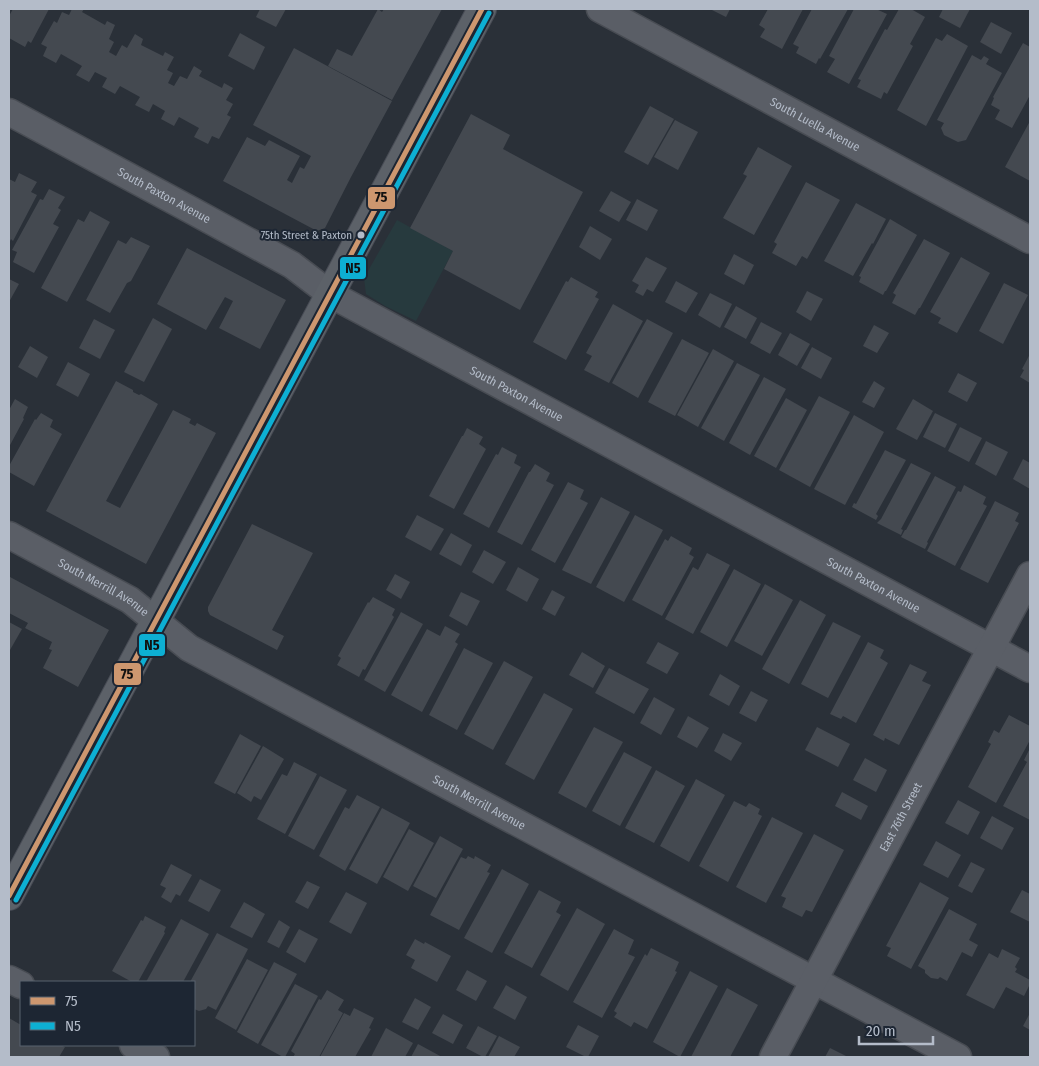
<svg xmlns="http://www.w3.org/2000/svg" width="1039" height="1066" viewBox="0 0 1039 1066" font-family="'Fira Sans Condensed',sans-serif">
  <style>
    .green { fill: #273a3e }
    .building { fill: #444950 }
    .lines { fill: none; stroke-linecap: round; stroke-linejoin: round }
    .minor-casing { stroke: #484c53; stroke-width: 29 }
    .major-casing { stroke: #484c55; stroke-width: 30 }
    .minor { stroke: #5a5e66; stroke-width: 26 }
    .major { stroke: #5c6168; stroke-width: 28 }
    .bus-1-casing { stroke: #1d2633; stroke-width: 9 }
    .bus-2-casing { stroke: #1d2633; stroke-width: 9 }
    .bus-1 { stroke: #cd976f; stroke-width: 5 }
    .bus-2 { stroke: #0dafd3; stroke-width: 5 }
    .bus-dot { fill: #b4bcc9; stroke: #1d2633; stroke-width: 2 }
    .labels { text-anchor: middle; stroke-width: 4; stroke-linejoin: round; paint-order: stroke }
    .bus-label { font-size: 11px; fill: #b4bcc9; stroke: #1d2633; text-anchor: end }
    .street-label { font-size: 12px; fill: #b4bcc9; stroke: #1d2633 }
    .line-badge { stroke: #1d2633; stroke-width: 2 }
    .pale-badge-label { font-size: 14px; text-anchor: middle; font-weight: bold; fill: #111 }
  </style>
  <rect width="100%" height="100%" fill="#2a3038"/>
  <polygon class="green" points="397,220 453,251 416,321 385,306 366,294 364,278"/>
  <g class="building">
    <polygon points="13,9 49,9 31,43 28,41 25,47 9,38 9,16"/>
    <polygon points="72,9 84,9 82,12 105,25 107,21 115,25 109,39 114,42 109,52 116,56 122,45 127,48 135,34 143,39 141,45 163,56 165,52 174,57 167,70 173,73 168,83 174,86 180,76 187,79 194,66 202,71 199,76 222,88 224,83 233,88 226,100 233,104 227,115 231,117 219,139 212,136 208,144 194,137 199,128 179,117 174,126 161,119 165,111 153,104 149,112 135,105 140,97 120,86 115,94 102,87 107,78 95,72 89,82 76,75 82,66 61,54 56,63 43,56 47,47 41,44 54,21 57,23 62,12 69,15"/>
    <polygon points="260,9 286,9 276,27 256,17"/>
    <polygon points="378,9 382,12 384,9 442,9 392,100 328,66 337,49 352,56"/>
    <polygon points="710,9 730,9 726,17"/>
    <polygon points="768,9 803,9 782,49 760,37 765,29 759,25"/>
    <polygon points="812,9 848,9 820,59 819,58 816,64 796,53 799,47 793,44"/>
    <polygon points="854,9 876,9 887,14 849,84 827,72 835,59 829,56"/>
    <polygon points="899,9 911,9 925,17 910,44 913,46 887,94 884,92 881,99 857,87 861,80 858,79 885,29 887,30"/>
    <polygon points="943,9 970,9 960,28 939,17"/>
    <polygon points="991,22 1012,33 1001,54 980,42"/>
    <polygon points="240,33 265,47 254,70 228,56"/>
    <polygon points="947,34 968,46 926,126 897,110 936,38 942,41"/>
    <polygon points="1023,43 1030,47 1030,95 1012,128 995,119 1000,110 991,105 994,98 993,97"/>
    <polygon points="294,48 392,101 351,177 325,228 317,231 223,181 247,137 265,146 269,140 300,156 287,180 292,183 300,167 304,169 311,156 253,125"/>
    <polygon points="972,55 981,60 984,56 989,59 986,64 1002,73 966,140 958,142 944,135 941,128 944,123 937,120"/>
    <polygon points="650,106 674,119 648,165 624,152"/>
    <polygon points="471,114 510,135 503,149 583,192 520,310 444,269 453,251 410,228"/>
    <polygon points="675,120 698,132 678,170 654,157"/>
    <polygon points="1030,121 1030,181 1005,167"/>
    <polygon points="758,147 792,166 754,235 723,218 747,176 743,174"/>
    <polygon points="19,173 37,182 31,192 37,195 13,241 11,239 9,243 9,179 15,182"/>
    <polygon points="806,182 840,200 807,259 802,256 796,266 772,253 777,244 774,242"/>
    <polygon points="49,189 65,197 58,208 61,210 53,224 59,227 34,273 13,262 17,252 12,250 40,199 43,200"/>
    <polygon points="611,191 631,202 619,222 599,211"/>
    <polygon points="637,199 658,210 647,231 626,220"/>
    <polygon points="856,203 886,219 873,244 872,243 853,276 824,261"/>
    <polygon points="90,211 110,222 67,302 41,288 78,219 84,222"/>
    <polygon points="890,219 917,235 886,291 885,291 883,295 859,282 861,277 859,276"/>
    <polygon points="590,226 612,239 600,260 579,247"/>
    <polygon points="131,237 150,246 131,281 127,283 110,313 86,300 118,240 126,244"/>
    <polygon points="924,239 950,253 920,308 919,308 915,315 892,303 896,295 893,293"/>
    <polygon points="187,248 286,300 260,349 219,328 233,301 225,297 206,330 157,304"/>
    <polygon points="734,254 754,265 744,285 724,274"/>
    <polygon points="646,257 667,268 653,292 647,289 643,296 635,292 639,285 632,281"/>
    <polygon points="961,257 990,273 957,333 938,323 941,318 930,312"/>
    <polygon points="571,277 598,292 595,297 599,299 566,360 533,342 566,281 568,282"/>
    <polygon points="9,279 19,284 9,302"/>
    <polygon points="676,281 698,293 686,313 665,302"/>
    <polygon points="1004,283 1028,295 1003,344 979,331"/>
    <polygon points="807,291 823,299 811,321 796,312"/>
    <polygon points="710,293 732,304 720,328 698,315"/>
    <polygon points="613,304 643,321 609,383 584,370 592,356 586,353"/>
    <polygon points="736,306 757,318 746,339 724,327"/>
    <polygon points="153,318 172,329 144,382 124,372"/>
    <polygon points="94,319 115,330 100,359 79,348"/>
    <polygon points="647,319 673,333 638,398 612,383"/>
    <polygon points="761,322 782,333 770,354 750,343"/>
    <polygon points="874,325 889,333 877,353 863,346"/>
    <polygon points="790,333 810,344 797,366 778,355"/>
    <polygon points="682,339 709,353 675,416 648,402"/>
    <polygon points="30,346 48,357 37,378 18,367"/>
    <polygon points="812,347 832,358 821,379 801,368"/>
    <polygon points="713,349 734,361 698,427 677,415"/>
    <polygon points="1030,354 1030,383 1020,377 1024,370 1022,369"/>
    <polygon points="68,362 90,374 78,397 56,385"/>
    <polygon points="737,363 760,375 724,441 701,428"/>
    <polygon points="958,373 977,383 967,402 948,392"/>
    <polygon points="764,377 786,389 750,455 729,443"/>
    <polygon points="116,381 133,390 133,392 139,395 141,394 158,404 106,501 120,508 173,410 191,419 189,423 195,426 197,423 216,433 146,564 46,511"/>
    <polygon points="874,381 885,388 874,408 862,402"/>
    <polygon points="819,396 850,412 810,487 779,470"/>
    <polygon points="786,398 807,410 776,468 754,456"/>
    <polygon points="15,399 28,407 23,418 24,419 9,447 9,410"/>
    <polygon points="913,399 933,411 917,440 896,429"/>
    <polygon points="41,413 53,420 50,427 62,434 34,486 9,472 9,466 35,419 36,420"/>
    <polygon points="935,413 957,424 945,448 923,437"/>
    <polygon points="854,415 884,432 845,505 814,489"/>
    <polygon points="960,427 982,438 969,462 948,451"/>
    <polygon points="467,428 483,437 479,444 486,449 454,509 429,496 462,436 463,436"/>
    <polygon points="986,441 1008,452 996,476 975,464"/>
    <polygon points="502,447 517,455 514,463 521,467 489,528 463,514 496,454 498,455"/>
    <polygon points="885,450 906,460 876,514 878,516 876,520 852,507 854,503 856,504"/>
    <polygon points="1023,459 1030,463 1030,489 1013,479"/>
    <polygon points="911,463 931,473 901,529 903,530 901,535 877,523 881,519"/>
    <polygon points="535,464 550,473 546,481 554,485 522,545 497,532 529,472 530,472"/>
    <polygon points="935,476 956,487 927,542 928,543 925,549 901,537 905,530 906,530"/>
    <polygon points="568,482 584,490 580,499 588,503 555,563 531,550"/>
    <polygon points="964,485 986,497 983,504 987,506 955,566 927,551 958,491 961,492"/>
    <polygon points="601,497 630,512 591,584 562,570"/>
    <polygon points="995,501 1019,513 1015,521 1019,523 988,583 960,569"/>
    <polygon points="417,515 444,529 431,551 405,537"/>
    <polygon points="635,515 663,530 624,602 596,587"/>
    <polygon points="252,524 313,553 272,630 284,636 277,650 210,615 208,611 208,607"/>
    <polygon points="451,533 472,545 461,566 439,554"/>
    <polygon points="671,536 692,548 689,554 694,557 662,616 632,600 665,539 668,541"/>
    <polygon points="484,550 506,562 493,584 472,572"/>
    <polygon points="707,553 730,565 693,634 665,619 693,567 698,570"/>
    <polygon points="518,567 539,579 527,602 506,590"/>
    <polygon points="734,569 761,584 727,647 700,632"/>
    <polygon points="395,574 410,582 401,599 386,590"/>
    <polygon points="10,577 109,630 78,687 43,668 52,650 49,649 52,642 25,628 28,623 9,613 9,580"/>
    <polygon points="765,584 793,600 762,656 734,641"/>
    <polygon points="552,590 565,597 555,616 542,609"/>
    <polygon points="461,592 480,601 467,626 449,616"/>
    <polygon points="373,597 395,609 392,615 394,617 365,670 363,669 359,677 337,665 341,658 338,656 368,602 369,603"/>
    <polygon points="800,600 826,615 789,684 762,669"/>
    <polygon points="401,612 423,624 385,692 364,680"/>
    <polygon points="9,622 22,629 10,650 9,649"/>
    <polygon points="833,622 861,636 828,698 801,684"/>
    <polygon points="445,626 460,634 455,642 458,644 422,712 391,695 427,629 440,636"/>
    <polygon points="658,642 679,653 667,674 646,663"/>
    <polygon points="868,642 884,650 880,658 888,663 856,723 843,716 841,719 830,714"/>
    <polygon points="464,648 493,663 457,730 429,715"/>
    <polygon points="582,652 605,666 593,688 569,675"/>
    <polygon points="504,661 533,677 493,750 464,734"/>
    <polygon points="910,664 927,672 922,681 931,685 899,745 885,738 884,741 873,735"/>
    <polygon points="609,668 649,689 634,714 595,693"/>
    <polygon points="720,674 740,686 729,706 709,695"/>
    <polygon points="751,691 768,700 756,722 739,713"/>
    <polygon points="544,693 573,709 534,780 505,764"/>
    <polygon points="654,697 675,709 661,735 640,723"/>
    <polygon points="1009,715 1030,726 1030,740 996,803 968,787 991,744 988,742 994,730 999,733"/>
    <polygon points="688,716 709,728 697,748 677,737"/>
    <polygon points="594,727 623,742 586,808 558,793"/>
    <polygon points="817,727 850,744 838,767 805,750"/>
    <polygon points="723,733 742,743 731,761 714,751"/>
    <polygon points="240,734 261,746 235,794 214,783"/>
    <polygon points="263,746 284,759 261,800 254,796 251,802 237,793"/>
    <polygon points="1030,748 1030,820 1003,806 1027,762 1024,760"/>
    <polygon points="624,752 652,767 620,826 592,811"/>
    <polygon points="865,758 887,770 876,792 853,780"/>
    <polygon points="294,762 317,774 285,834 257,819 282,774 287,776"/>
    <polygon points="656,770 685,786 654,843 625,828"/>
    <polygon points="320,776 347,790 314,850 288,836"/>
    <polygon points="696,779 725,795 689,862 660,846"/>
    <polygon points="842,792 868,806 861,820 835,806"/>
    <polygon points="357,795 380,807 345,871 319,856 345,807 349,809"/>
    <polygon points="958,800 980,812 968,835 945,823"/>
    <polygon points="734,801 746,807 749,803 760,809 758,814 762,816 728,882 699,866"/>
    <polygon points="382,808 410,823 377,884 349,869"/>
    <polygon points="992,816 1014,828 1002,850 980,838"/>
    <polygon points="772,817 803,833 766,903 736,887"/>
    <polygon points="409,829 434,843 408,891 383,877"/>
    <polygon points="814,834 844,850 812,912 806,910 802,917 782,907 786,898 781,896"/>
    <polygon points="440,836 463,849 436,898 413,886"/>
    <polygon points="936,841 961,855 948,878 923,865"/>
    <polygon points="468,856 474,859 475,856 491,865 487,872 490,873 459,930 430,915 461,857 466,859"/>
    <polygon points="971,862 985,869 972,893 958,886"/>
    <polygon points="171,864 192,875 180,896 176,894 171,903 161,897 166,888 160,885"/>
    <polygon points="502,869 529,884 492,953 464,938"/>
    <polygon points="200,879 221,890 209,912 188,901"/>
    <polygon points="307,881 320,887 308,909 295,902"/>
    <polygon points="920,882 949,898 911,969 887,956 891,948 886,946"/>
    <polygon points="539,890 561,902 556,912 561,915 532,968 504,953"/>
    <polygon points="1022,890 1030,894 1030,922 1010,912"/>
    <polygon points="346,892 367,903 351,934 329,922"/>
    <polygon points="244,902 265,914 252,938 230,927"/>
    <polygon points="577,908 605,924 568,991 540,975"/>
    <polygon points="949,909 977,924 969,940 978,945 972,957 962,952 947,981 940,977 938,979 931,978 925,973 925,970 918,966"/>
    <polygon points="145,916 166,927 164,932 165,933 138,982 132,982 112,971 141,920 143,921"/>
    <polygon points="181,919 209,934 183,982 146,982"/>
    <polygon points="279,920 290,927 279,948 267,942"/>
    <polygon points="299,929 318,939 305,963 286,952"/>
    <polygon points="614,929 634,940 628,954 635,957 602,1018 573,1002"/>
    <polygon points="217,933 248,949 216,1010 208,1006 206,1009 199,1011 194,1009 194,982 190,982"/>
    <polygon points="415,939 424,944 425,942 451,956 437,982 411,968 415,960 406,955"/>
    <polygon points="651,948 679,962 675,971 677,972 647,1029 634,1022 631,1027 614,1017 617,1013 614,1011 645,954 647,956"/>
    <polygon points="1002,949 1020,958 1015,967 1017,969 1015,972 1030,980 1030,984 1024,996 1006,987 994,1009 966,995 989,953 998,958"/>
    <polygon points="247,959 268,970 236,1030 215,1018"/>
    <polygon points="274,962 297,974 258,1044 237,1032"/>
    <polygon points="467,970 487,981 476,1001 456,990"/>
    <polygon points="690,971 718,986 680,1057 653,1042"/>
    <polygon points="295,984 318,996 285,1057 283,1057 261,1045"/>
    <polygon points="506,985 527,997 515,1020 493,1008"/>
    <polygon points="727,988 758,1005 730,1057 691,1057"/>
    <polygon points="327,990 344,1000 338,1010 343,1013 319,1057 293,1057 295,1054 291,1051 319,999 321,1000"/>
    <polygon points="415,998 431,1007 418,1030 402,1022"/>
    <polygon points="354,1008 374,1018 369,1028 371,1029 355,1057 320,1057 344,1013 350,1016"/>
    <polygon points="1030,1013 1030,1030 1023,1026"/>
    <polygon points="443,1014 463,1025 453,1044 432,1033"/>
    <polygon points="9,1018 21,1025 21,1045 60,1045 65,1047 59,1057 9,1057"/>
    <polygon points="578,1025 599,1036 588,1057 586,1057 566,1047"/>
    <polygon points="478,1026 497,1036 485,1057 483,1057 466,1048"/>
    <polygon points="386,1028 413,1043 405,1057 371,1057"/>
    <polygon points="499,1036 520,1047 514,1057 488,1057"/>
    <polygon points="418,1044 442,1057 411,1057"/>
    <polygon points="830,1048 848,1057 825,1057"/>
  </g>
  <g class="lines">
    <defs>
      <g id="minor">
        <path id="s1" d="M600,9L1030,240"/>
        <path id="s2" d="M9,112L191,210L292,265L330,294L1030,669"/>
        <path id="s3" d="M9,535L130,600L189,648L958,1057"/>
        <polyline points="9,979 21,985"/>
        <polyline points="133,1045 156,1057"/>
        <path id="s4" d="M773,1057L1030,575"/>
      </g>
      <polyline id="major" points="9,896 482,9"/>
    </defs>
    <use href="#minor" class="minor-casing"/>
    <use href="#major" class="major-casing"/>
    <use href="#minor" class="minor"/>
    <use href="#major" class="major"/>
    <defs>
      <polyline id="bus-1" points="9,896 482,9"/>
      <polyline id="bus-2" points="16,900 489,13"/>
    </defs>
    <use href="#bus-1" class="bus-1-casing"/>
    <use href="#bus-2" class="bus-2-casing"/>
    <use href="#bus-1" class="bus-1"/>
    <use href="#bus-2" class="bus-2"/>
  </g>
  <circle class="bus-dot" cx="361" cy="235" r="4.5"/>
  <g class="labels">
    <g class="bus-label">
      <text x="352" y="239">75th Street &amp; Paxton</text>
    </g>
    <g class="street-label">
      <text dy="4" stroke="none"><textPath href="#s1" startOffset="244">South Luella Avenue</textPath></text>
      <text dy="4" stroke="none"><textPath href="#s2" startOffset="176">South Paxton Avenue</textPath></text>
      <text dy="4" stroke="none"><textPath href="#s2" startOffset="581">South Paxton Avenue</textPath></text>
      <text dy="4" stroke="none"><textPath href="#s2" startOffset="986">South Paxton Avenue</textPath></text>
      <text dy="4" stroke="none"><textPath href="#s3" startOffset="108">South Merrill Avenue</textPath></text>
      <text dy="4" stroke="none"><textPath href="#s3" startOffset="542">South Merrill Avenue</textPath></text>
      <text dy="4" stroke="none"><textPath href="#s4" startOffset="272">East 76th Street</textPath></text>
    </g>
  </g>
  <g class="line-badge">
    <rect x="367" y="186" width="29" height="24" rx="5" fill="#cd976f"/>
    <rect x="339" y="256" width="28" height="24" rx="5" fill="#0dafd3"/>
    <rect x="138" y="633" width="28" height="24" rx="5" fill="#0dafd3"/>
    <rect x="113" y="662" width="29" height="24" rx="5" fill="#cd976f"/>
  </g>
  <g class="pale-badge-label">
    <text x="381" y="202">75</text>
    <text x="353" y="273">N5</text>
    <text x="152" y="650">N5</text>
    <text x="127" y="679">75</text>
  </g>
  <rect width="1039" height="1066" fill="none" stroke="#b4bcc9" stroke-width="20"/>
  <rect x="20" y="981" width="175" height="65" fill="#1d2633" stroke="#59626f"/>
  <rect x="30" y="997" width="25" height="8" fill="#cd976f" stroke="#59626f"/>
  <text x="65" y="1006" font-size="15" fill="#b4bcc9">75</text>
  <rect x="30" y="1022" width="25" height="8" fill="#0dafd3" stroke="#59626f"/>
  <text x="65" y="1031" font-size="15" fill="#b4bcc9">N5</text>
  <path d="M859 1036v8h74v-8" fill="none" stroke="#b4bcc9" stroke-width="2.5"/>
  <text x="866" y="1036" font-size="15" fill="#b4bcc9" stroke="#1d2633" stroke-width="4" paint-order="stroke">20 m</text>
</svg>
